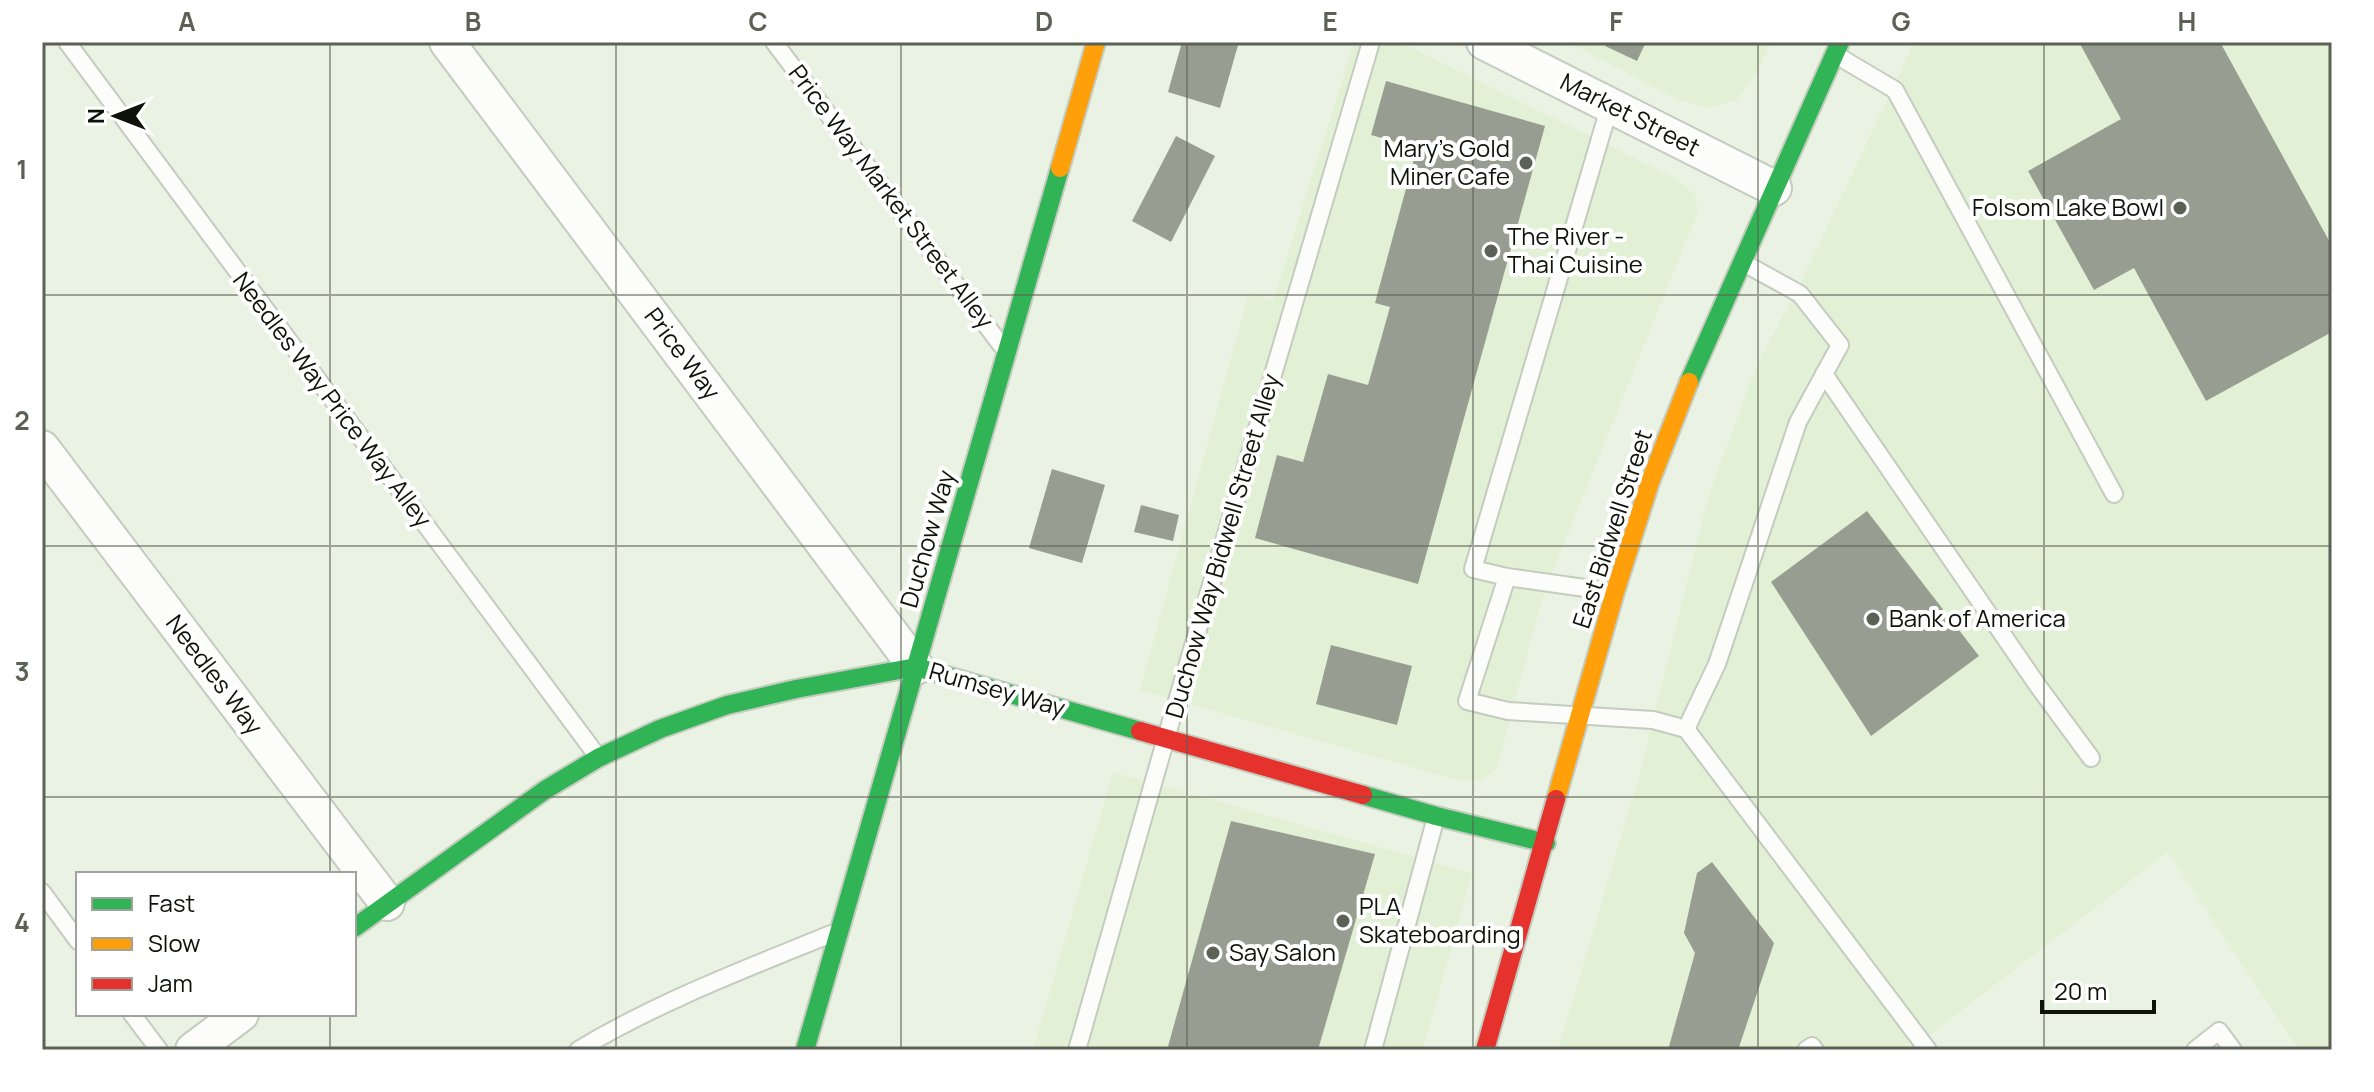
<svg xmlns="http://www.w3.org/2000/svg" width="2374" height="1092" viewBox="0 0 2374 1092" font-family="Manrope,sans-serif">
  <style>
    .built { fill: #e2f1d6 }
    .building { fill: #979e91 }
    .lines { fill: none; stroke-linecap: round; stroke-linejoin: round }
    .lane-casing { stroke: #c4cbbf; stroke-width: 20 }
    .street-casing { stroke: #c4cbbf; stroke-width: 38 }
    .fast-casing { stroke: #c4cbbf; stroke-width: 22 }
    .slow-casing { stroke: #c4cbbf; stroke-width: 22 }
    .jam-casing { stroke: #c4cbbf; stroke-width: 22 }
    .lane { stroke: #fcfdfb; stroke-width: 16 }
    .street { stroke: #fcfdfb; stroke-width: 34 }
    .fast { stroke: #30b455; stroke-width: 18 }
    .slow { stroke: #ff9f0a; stroke-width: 18 }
    .jam { stroke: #e5322d; stroke-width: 18 }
    .grid { fill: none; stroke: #5b6155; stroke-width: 2; stroke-opacity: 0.55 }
    .poi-dot { fill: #5b6155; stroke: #fff; stroke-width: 3 }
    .labels { text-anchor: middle; stroke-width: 8; stroke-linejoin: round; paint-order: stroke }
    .street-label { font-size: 24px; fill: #0e1309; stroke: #fff }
    .poi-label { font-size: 24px; fill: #0e1309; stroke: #fff; text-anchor: start }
    .neatline { fill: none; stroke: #5b6155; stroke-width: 3 }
    .grid-label { font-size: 26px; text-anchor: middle; font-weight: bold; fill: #5b6155 }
  </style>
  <rect width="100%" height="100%" fill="#eaf3e3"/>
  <g class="built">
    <polygon points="1354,42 1400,42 1677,179 1695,195 1698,212 1550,578 1538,614 1497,768 1483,780 1461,781 1140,690 1249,292 1273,301"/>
    <polygon points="1567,42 1771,42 1755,76 1736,100 1710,108 1682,101"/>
    <polygon points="1914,42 2332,42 2332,1050 2299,1050 2168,852 1910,1050 1558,1050 1641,769 1708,497 1755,370 1816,251"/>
    <polygon points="1113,772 1472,873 1423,1050 1033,1050"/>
  </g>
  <g class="building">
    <polygon points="1182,42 1239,42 1220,108 1168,92"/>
    <polygon points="1607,42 1646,42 1637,61 1605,46"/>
    <polygon points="2084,42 2220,42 2332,246 2332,332 2206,401 2134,268 2094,290 2028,171 2121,119 2080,44"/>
    <polygon points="1386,81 1545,126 1418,584 1255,538 1277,455 1303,462 1328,374 1368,385 1390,307 1375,303 1417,148 1371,135"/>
    <polygon points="1176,136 1215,156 1171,242 1132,221"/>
    <polygon points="1052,469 1105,485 1082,563 1029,548"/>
    <polygon points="1141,505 1179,515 1173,541 1134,532"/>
    <polygon points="1867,511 1979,656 1871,736 1771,582"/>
    <polygon points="1331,645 1412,666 1397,725 1316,704"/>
    <polygon points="1231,821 1375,854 1318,1050 1167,1050"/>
    <polygon points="1712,862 1774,943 1738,1050 1668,1050 1695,953 1684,933 1697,873"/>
  </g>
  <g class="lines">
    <defs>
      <g id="lane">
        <polyline points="67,42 598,757"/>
        <polyline points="774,42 1001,345"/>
        <polyline points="1836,55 1895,90 2114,494"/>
        <polyline points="1610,105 1473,569 1507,577 1467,701 1508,711 1653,720 1686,729 1928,1050"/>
        <polyline points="1824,374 2038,686 2091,758"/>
        <polyline points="1507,577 1613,592"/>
        <polyline points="1686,729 1717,664 1798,422 1840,345 1800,294 1742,262"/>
        <polyline points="42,892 78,941"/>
        <polyline points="132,1014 159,1050"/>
        <path d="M578,1050C658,1002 745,969 831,934"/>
        <polyline points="1077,1050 1166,738 1371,42"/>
        <polyline points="1373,1050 1436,817"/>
        <polyline points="1806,1050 1812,1046 1815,1050"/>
        <polyline points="2195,1050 2219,1031 2233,1050"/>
      </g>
      <g id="street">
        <polyline points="447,42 916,667"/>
        <polyline points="1484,42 1774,188"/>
        <polyline points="42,448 387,903"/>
        <polyline points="193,1050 241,1014"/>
      </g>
      <g id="fast">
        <polyline points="1689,382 1840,42"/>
        <polyline points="1363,795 1436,816 1546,843"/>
        <polyline points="354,928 545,790 598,758 660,729 727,705 796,689 916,667 1140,731"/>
        <polyline points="805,1050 1060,168"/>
      </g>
      <g id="slow">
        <polyline points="1060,168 1096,42"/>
        <polyline points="1556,799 1615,592 1650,482 1689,382"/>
      </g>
      <g id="jam">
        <polyline points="1140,731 1363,795"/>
        <polyline points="1485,1050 1556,799"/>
      </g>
    </defs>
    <use href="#lane" class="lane-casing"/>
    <use href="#street" class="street-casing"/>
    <use href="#fast" class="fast-casing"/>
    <use href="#slow" class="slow-casing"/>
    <use href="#jam" class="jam-casing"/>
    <use href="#lane" class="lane"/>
    <use href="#street" class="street"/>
    <use href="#fast" class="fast"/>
    <use href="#slow" class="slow"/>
    <use href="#jam" class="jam"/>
  </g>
  <path class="grid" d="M330,42V874M616,42V1050M901,42V1050M1187,42V1050M1473,42V1050M1758,42V1050M2044,42V1050M42,295H2332M42,546H2332M42,797H2332M330,1014V1050"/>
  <g class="poi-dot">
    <circle cx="1526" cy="163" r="8"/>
    <circle cx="2180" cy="208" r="8"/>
    <circle cx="1491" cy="251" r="8"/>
    <circle cx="1873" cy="619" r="8"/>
    <circle cx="1343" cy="921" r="8"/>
    <circle cx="1213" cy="953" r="8"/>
  </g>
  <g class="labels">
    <g class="street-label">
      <text transform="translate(1630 115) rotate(27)" y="8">Market Street</text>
      <text transform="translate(891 197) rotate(53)" y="8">Price Way Market Street Alley</text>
      <text transform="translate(682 354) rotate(53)" y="8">Price Way</text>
      <text transform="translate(332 400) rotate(53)" y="8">Needles Way Price Way Alley</text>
      <text transform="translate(1613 529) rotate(-72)" y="8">East Bidwell Street</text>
      <text transform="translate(928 539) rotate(-74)" y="8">Duchow Way</text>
      <text transform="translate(1223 546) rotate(-74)" y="8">Duchow Way Bidwell Street Alley</text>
      <text transform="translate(214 675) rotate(53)" y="8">Needles Way</text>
      <text transform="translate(997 690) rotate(16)" y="8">Rumsey Way</text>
    </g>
    <g class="poi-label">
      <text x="1510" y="157" text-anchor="end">Mary's Gold<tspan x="1510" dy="28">Miner Cafe</tspan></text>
      <text x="2164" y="216" text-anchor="end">Folsom Lake Bowl</text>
      <text x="1507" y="245">The River -<tspan x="1507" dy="28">Thai Cuisine</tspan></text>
      <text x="1889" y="627">Bank of America</text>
      <text x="1359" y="915">PLA<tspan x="1359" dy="28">Skateboarding</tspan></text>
      <text x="1229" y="961">Say Salon</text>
    </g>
  </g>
  <rect width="2374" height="1092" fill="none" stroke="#ffffff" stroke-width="88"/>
  <rect x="76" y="872" width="280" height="144" fill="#ffffff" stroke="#9fa19d" stroke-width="2"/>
  <rect x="92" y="898" width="40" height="12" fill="#30b455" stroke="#9fa19d" stroke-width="2"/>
  <text x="148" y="912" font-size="24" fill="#0e1309">Fast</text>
  <rect x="92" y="938" width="40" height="12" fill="#ff9f0a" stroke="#9fa19d" stroke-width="2"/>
  <text x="148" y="952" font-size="24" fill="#0e1309">Slow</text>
  <rect x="92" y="978" width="40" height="12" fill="#e5322d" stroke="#9fa19d" stroke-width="2"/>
  <text x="148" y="992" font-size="24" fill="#0e1309">Jam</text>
  <g transform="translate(116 116) rotate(270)" stroke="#ffffff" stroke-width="6" paint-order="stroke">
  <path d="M0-6L14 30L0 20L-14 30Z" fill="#0e1309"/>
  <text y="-12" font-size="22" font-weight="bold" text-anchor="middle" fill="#0e1309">N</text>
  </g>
  <path d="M2042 1000v12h112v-12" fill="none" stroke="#0e1309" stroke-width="4"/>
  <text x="2054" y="1000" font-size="24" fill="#0e1309" stroke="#ffffff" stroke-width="6" paint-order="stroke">20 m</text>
  <rect x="44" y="44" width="2286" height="1004" class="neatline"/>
  <g class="grid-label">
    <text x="187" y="31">A</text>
    <text x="473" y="31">B</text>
    <text x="758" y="31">C</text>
    <text x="1044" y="31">D</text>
    <text x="1330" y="31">E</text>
    <text x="1616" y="31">F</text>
    <text x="1901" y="31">G</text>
    <text x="2187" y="31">H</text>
    <text x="22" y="179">1</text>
    <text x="22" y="430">2</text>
    <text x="22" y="681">3</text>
    <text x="22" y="932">4</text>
  </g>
</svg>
